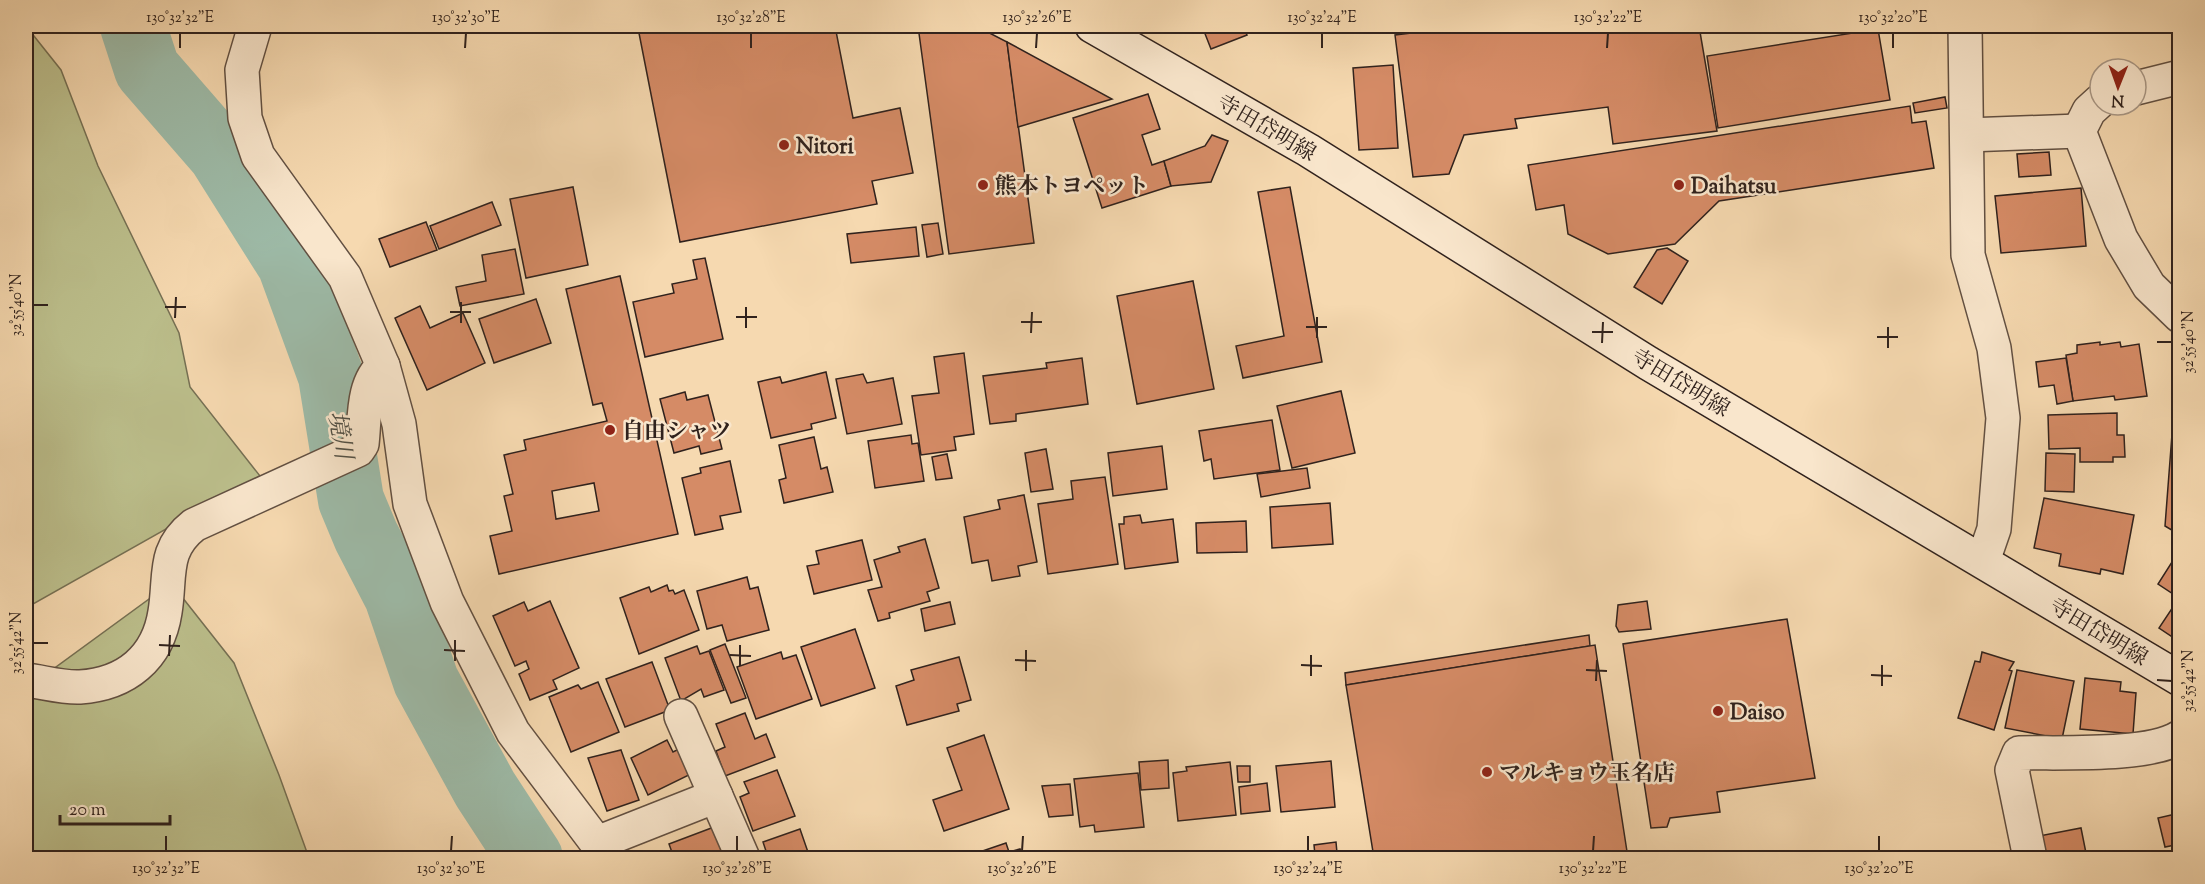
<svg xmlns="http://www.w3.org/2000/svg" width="2205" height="884" viewBox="0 0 2205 884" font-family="'Sorts Mill Goudy','Noto Serif JP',serif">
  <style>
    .green { fill: #bcbf8c; stroke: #767054; stroke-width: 1.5 }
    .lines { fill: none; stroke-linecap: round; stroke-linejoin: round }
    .river { stroke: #9dbaa7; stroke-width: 66 }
    .building { fill: #d58b66; stroke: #30221d; stroke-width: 1.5; fill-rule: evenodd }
    .street-casing { stroke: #625042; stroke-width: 36 }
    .secondary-casing { stroke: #30221d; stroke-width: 36 }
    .street { stroke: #f9e6cc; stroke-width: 33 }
    .secondary { stroke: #f9e6cc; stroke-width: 33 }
    .ticks { fill: none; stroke: #30221d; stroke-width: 2 }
    .poi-dot { fill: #8f2418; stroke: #f9e6cc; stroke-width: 2 }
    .labels { text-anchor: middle; stroke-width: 5; stroke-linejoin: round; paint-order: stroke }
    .street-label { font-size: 22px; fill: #30221d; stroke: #f9e6cc }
    .poi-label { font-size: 22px; font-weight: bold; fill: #30221d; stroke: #f9e6cc; text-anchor: start }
    .water-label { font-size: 24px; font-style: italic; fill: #515046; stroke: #f9e6cc }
    .neatline { fill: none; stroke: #30221d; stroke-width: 2 }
    .ticks-label { font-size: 15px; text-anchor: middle; fill: #30221d }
  </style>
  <rect width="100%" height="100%" fill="#f6d9b0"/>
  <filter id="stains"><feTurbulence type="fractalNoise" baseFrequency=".00333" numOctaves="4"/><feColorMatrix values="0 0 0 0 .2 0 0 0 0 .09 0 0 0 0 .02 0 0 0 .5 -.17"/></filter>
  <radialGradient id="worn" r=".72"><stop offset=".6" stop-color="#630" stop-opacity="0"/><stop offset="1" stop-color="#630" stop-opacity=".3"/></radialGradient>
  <g class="green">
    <polygon points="26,26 61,70 98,166 179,333 190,387 260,476 26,608"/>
    <polygon points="171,583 234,663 279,775 309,858 26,858 26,689"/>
  </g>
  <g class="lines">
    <polyline class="river" points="133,26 147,69 220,153 290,264 331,376 351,500 366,536 397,596 426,681 485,789 530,858"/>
  </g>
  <g class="building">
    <polygon points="650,26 835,26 853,118 900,108 913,173 872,181 877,204 680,242 638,28"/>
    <polygon points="918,26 976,26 1007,42 1034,243 949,254"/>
    <polygon points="1202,26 1243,26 1247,35 1211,49"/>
    <polygon points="1469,26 1699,26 1717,131 1613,144 1608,107 1515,119 1517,128 1464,135 1449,174 1413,177 1395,35"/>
    <polygon points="1878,29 1890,100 1718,128 1707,56"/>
    <polygon points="1007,42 1112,99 1018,127"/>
    <polygon points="1393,65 1398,148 1359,150 1353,68"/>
    <polygon points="1148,94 1160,129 1142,135 1152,165 1164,161 1171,186 1102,208 1073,118"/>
    <polygon points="1945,97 1947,108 1915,113 1913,103"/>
    <polygon points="1910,106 1912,123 1926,121 1934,168 1719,201 1675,244 1608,254 1568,234 1564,205 1536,210 1528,165"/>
    <polygon points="1212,135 1228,141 1211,182 1171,186 1164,161 1205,146"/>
    <polygon points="2049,152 2051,175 2019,177 2017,154"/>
    <polygon points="573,187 588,265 526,278 510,199"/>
    <polygon points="1290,187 1322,362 1243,378 1236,346 1284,336 1258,192"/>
    <polygon points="2081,188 2086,246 2001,253 1995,196"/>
    <polygon points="492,202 501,225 439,249 430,226"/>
    <polygon points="426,222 437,250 390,267 379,239"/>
    <polygon points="938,223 943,254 927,257 922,225"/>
    <polygon points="916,227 919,256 851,263 847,234"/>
    <polygon points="1667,248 1688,261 1662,304 1634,287 1657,250"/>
    <polygon points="515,249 524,294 460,306 456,287 486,281 482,255"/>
    <polygon points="705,258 723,339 645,357 633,302 674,293 672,284 697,279 693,260"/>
    <path d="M620,276L678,534L499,574L490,536L512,531L504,496L513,494L504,455L526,450L524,440L607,421L602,403L593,405L566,289ZM594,483L599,511L556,519L552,491Z"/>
    <polygon points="1193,281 1214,389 1137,404 1117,296"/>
    <polygon points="536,299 551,343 494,363 479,319"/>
    <polygon points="420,306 430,328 463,313 485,363 427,390 395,318"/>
    <polygon points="2100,342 2100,345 2120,342 2121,347 2139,344 2147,396 2115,400 2114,396 2073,401 2066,355 2077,353 2077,345"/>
    <polygon points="964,353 974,434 954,437 956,450 921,455 912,396 939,393 934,357"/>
    <polygon points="1082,358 1088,404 1016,414 1016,421 990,424 983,376 1047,368 1046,363"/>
    <polygon points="2066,358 2073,401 2057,404 2054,385 2039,387 2036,362"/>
    <polygon points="826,372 836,418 811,424 812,429 771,438 758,382 780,377 782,383"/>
    <polygon points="863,374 867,383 893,378 902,424 847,434 836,379"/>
    <polygon points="1341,391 1355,453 1292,468 1277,406"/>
    <polygon points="685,392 687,400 708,395 722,449 701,454 699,446 674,453 660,399"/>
    <polygon points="2174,408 2180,408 2180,535 2165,526"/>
    <polygon points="2117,413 2117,435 2124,435 2125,457 2113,457 2113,462 2080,462 2080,448 2049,449 2048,415"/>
    <polygon points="1272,420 1280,470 1214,479 1211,459 1204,461 1199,431"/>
    <polygon points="911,435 912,444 918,443 924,481 875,488 868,441"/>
    <polygon points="814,437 821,469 827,467 833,492 784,503 779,480 786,478 779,445"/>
    <polygon points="1162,446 1167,489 1113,496 1108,453"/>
    <polygon points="1046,449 1053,489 1031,492 1025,453"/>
    <polygon points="2046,453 2075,454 2074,492 2045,491"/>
    <polygon points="947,454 952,478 936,480 932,457"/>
    <polygon points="730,461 741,512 720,516 723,529 695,535 682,478 701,473 700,468"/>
    <polygon points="1307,468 1310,488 1261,497 1257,474"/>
    <polygon points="1105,477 1118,564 1048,574 1038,504 1073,499 1071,481"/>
    <polygon points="1024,495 1037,562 1018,566 1020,576 992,581 988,560 972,563 964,517 1000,509 998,500"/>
    <polygon points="2044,498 2134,515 2123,574 2101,569 2100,574 2059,566 2061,554 2034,548"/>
    <polygon points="1330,503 1333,544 1272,548 1270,507"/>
    <polygon points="1140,515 1142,523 1173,519 1178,562 1125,569 1119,524 1124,524 1124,517"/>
    <polygon points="1246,521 1247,552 1197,553 1196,523"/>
    <polygon points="925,539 939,588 927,592 930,601 889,613 890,618 878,621 868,590 882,587 874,560 900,552 898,547"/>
    <polygon points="862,540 872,580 814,594 807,566 819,564 816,551"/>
    <polygon points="2179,551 2180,551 2180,642 2159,628 2179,598 2158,584"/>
    <polygon points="747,577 750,589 758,587 769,630 727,641 722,625 707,629 697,591"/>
    <polygon points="667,585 669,591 673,590 675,594 684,590 699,630 639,654 620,598 649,587 651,592"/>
    <polygon points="550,601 579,668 553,680 557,689 530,700 519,674 529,669 526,661 515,666 493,616 524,602 528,611"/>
    <polygon points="1647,601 1651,629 1619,632 1616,626 1618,605"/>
    <polygon points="950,602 955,624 925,631 921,609"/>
    <polygon points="1787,619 1815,778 1717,792 1720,812 1670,818 1667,827 1651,828 1623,644"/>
    <polygon points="855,629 875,688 821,706 801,647"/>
    <polygon points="1589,635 1590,646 1346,685 1345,673"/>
    <polygon points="725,644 746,698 731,703 710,650"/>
    <polygon points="1595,645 1628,858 1374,858 1346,685"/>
    <polygon points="697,646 700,654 709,651 724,690 704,697 701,689 681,701 665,658"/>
    <polygon points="781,652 783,659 796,655 812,699 756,719 737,667"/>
    <polygon points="1982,652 2014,662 2009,670 2012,671 1994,730 1958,718 1975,661 1980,662"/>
    <polygon points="959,657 971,700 957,704 959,711 907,725 896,686 914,680 911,670"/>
    <polygon points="652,662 670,710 625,727 606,679"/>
    <polygon points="2017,670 2074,681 2062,739 2005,728"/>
    <polygon points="2085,678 2121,682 2120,691 2136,693 2133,734 2080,729"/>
    <polygon points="598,682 619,732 571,752 549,697 578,685 581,689"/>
    <polygon points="745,713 755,739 766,734 775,757 725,776 716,751 725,747 716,724"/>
    <polygon points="984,735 1009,809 944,831 933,800 962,790 947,748"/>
    <polygon points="667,740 673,752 681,748 693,773 648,795 631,758"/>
    <polygon points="621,750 639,800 607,811 588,758"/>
    <polygon points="1168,760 1169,788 1141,790 1139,762"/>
    <polygon points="1331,761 1335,807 1281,812 1276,766"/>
    <polygon points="1230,762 1236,815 1178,821 1173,773 1187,771 1186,767"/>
    <polygon points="1237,766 1250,766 1250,782 1238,782"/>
    <polygon points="777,770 795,816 753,831 740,797 749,793 744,782"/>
    <polygon points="1138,773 1144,827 1095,832 1094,825 1080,827 1074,779"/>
    <polygon points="1267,783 1270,811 1241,814 1239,787"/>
    <polygon points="1070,784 1073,815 1049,817 1042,786"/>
    <polygon points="2180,813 2180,844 2165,847 2158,818"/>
    <polygon points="714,827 726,858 674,858 669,844"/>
    <polygon points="2081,828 2087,858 2044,858 2039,836"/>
    <polygon points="800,829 810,858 761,858 759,854 766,851 763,842"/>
    <polygon points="1336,842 1337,853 1315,855 1314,845"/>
    <polygon points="1006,843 1009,852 1020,849 1023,858 962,858"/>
    <polygon points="1340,853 1340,858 1281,858 1281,857"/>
  </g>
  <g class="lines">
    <defs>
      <g id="street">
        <polyline points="255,26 242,70 245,118 258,156 345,277 383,366 399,424 410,504 447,602 513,732 608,858"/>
        <polyline points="1965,26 1968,255 1994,348 2003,418 1994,529 1983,561"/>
        <polyline points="2136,88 2180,77"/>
        <polyline points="2100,101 2089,111 2079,131 2121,239 2149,286 2180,316"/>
        <polyline points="1967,135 2079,131"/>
        <path d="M26,680C43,682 63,688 80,687C126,684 158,658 165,612C171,576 162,550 194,525L358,450L362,444C365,419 362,383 383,366"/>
        <polyline points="681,716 743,858"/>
        <polyline points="597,843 716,796"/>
        <path d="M2030,858L2012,770L2019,753C2058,752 2149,757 2180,737"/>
      </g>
      <polyline id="secondary" points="1092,26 1308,150 1648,363 2180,679"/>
    </defs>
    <use href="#street" class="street-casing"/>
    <use href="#secondary" class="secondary-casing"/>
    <use href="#street" class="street"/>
    <use href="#secondary" class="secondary"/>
  </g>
  <path class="ticks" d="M180,48V33M465,48L466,33M751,48V33M1036,48L1037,33M1322,48V33M1607,48L1608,33M1893,48V33M33,305H48M165,307H186M450,312H471M736,317H757M175,318L176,297M1021,322H1042M461,323V302M1306,327H1327M746,328V307M1592,332H1613M1031,333L1032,312M1877,337H1898M1317,338V317M2157,342H2172M1602,343L1603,322M1888,348V327M33,643H48M159,645L180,646M444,650L465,651M730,655L751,656M169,656L170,635M1015,660L1036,661M455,661V640M1301,665L1322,666M740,666V645M1586,670L1607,671M1026,671V650M1871,675L1892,676M1311,676V655M2157,680L2172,681M1596,681L1597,660M1882,686V665M166,851V836M451,851L452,836M737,851V836M1022,851L1023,836M1308,851V836M1593,851L1594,836M1879,851V836"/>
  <g class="poi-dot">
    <circle cx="784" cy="145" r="6"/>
    <circle cx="983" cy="185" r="6"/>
    <circle cx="1679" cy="185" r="6"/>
    <circle cx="610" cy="430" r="6"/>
    <circle cx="1718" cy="711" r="6"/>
    <circle cx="1487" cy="772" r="6"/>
  </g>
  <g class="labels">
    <g class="street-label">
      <text transform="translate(1267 127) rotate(30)" y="8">寺田岱明線</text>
      <text transform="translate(1681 382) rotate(31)" y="8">寺田岱明線</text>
      <text transform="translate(2099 631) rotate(31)" y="8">寺田岱明線</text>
    </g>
    <g class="poi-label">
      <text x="796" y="153">Nitori</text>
      <text x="995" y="193">熊本トヨペット</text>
      <text x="1691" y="193">Daihatsu</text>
      <text x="622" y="438">自由シャツ</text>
      <text x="1730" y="719">Daiso</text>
      <text x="1499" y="780">マルキョウ玉名店</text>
    </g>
    <g class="water-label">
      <text transform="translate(341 435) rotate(81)" y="8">境川</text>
    </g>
  </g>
  <rect width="2205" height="884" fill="none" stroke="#f6d9b0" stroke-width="66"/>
  <g transform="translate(2118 87) rotate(181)"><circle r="28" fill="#f9e6cc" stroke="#a99886" stroke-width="1.5"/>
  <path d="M0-4.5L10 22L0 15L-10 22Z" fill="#8f2418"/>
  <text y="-9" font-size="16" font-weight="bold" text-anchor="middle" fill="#30221d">N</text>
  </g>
  <path d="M60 815v9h110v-9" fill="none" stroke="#30221d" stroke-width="3"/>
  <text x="69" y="815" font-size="18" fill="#30221d" stroke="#f9e6cc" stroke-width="4.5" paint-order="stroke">20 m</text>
  <rect x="33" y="33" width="2139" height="818" class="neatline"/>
  <g class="ticks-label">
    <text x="180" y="22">130°32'32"E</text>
    <text x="466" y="22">130°32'30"E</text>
    <text x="751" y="22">130°32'28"E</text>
    <text x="1037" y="22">130°32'26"E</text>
    <text x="1322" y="22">130°32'24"E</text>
    <text x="1608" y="22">130°32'22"E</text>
    <text x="1893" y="22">130°32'20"E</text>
    <text transform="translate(16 305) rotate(-90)" y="5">32°55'40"N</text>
    <text transform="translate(2188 342) rotate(-90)" y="5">32°55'40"N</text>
    <text transform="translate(16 643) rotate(-90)" y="5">32°55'42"N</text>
    <text transform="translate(2188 681) rotate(-90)" y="5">32°55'42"N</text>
    <text x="166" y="873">130°32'32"E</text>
    <text x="451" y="873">130°32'30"E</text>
    <text x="737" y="873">130°32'28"E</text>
    <text x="1022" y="873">130°32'26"E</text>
    <text x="1308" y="873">130°32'24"E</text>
    <text x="1593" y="873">130°32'22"E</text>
    <text x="1879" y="873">130°32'20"E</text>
  </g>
  <rect width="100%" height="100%" filter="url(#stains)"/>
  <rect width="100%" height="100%" fill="url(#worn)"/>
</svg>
